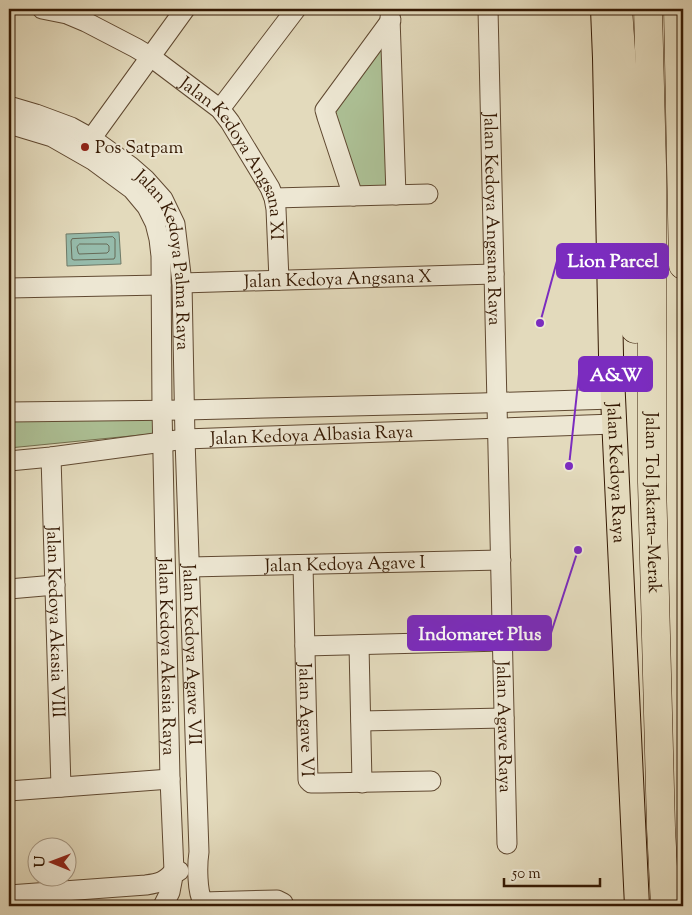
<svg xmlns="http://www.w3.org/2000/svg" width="692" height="915" viewBox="0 0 692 915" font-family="'Sorts Mill Goudy',serif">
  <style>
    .green { fill: #adc196; stroke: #716d4c }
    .water { fill: #96bbab; stroke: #6f7a68 }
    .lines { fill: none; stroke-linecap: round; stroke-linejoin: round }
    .shore { stroke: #666a57; stroke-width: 1 }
    .minor-casing { stroke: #604931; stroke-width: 21 }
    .major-casing { stroke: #351903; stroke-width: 26 }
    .highway-casing { stroke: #351903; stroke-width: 29 }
    .minor { stroke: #ede7d3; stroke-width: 19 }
    .major { stroke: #e3dabc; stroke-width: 24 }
    .highway { stroke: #e3dabc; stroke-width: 28 }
    .poi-dot { fill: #8f2418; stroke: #ede7d3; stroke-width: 2 }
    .labels { text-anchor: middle; stroke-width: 4; stroke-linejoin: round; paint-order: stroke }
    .poi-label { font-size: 18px; fill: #351903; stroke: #ede7d3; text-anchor: start }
    .street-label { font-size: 18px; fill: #351903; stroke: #ede7d3 }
    .leader { fill: none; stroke: #7b2cbf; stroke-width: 2 }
    .callout-dot { fill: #7b2cbf; stroke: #ede7d3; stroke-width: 2 }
    .callout { fill: #7b2cbf; stroke: #7b2cbf; stroke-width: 2 }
    .callout-label { font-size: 19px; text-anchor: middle; font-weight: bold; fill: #fff }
  </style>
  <rect width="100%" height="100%" fill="#e3dabc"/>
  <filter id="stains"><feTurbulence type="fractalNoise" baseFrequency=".004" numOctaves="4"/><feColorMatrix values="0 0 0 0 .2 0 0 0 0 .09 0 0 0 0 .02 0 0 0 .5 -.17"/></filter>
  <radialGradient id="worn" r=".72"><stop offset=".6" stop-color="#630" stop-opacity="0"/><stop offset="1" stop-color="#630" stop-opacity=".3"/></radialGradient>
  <g class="green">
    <polygon points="391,32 392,192 355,192 327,121"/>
    <polygon points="160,405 161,433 9,448 9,410"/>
  </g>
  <polygon class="water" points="119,232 121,264 67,266 66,234"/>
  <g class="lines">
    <g class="shore">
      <polygon points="113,237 115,239 115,257 114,259 74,260 72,259 71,241 72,239"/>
      <polygon points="80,244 107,244 109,246 109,251 107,253 79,254 78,252 77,247"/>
    </g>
    <defs>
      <g id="minor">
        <path id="s1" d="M42,9L67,14L86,22L136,48L151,57L220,109L230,122L270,188L274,198L276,209L279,280"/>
        <path id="s2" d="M488,9L507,844"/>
        <polyline points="390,17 396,195"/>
        <path id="s3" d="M9,106L36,114L71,127L91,138L130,166L146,180L163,199L175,224L182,283L185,439L199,852C197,865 197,892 203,902L277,900L283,903V906"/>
        <polyline points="220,109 296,9"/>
        <path id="s4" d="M9,124L52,137L94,161L132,189L147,207L155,223L159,239L161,256L162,410L170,779L174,871L170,892L163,906"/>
        <polyline points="88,149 91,142 91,138 96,132 185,9"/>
        <polyline points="353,196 327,117 325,110 391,20"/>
        <polyline points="274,198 428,194"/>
        <path id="s5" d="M182,283L494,274"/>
        <polyline points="9,288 161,285"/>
        <polyline points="9,412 185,410 481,403 613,399"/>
        <path id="s6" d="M51,457L61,787"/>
        <path id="s7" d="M9,461L51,457L185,439L614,424"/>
        <path id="s8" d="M303,565L308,780L311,783H322L431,781"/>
        <path id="s9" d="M190,567L501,560"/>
        <polyline points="9,589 55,585"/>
        <polyline points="359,645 362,783"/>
        <polyline points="305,646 503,641"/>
        <polyline points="361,721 504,718"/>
        <polyline points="9,791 170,779"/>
        <path d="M9,895L146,885C159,883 165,882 174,871H179"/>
      </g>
      <g id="major">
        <path id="s10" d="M603,9L605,58L611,355L637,906"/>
      </g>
      <g id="highway">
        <polyline points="618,9 624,92 635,329"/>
        <path id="s11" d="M648,9L652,165V482L661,828L665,906"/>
        <polyline points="678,9 683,265"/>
      </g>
    </defs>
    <use href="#minor" class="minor-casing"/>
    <use href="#major" class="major-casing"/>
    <use href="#highway" class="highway-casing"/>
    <use href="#minor" class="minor"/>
    <use href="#major" class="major"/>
    <use href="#highway" class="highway"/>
  </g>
  <circle class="poi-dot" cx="85" cy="147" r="5"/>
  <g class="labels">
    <g class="poi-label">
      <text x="95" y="153">Pos Satpam</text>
    </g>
    <g class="street-label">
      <text dy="6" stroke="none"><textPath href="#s1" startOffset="256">Jalan Kedoya Angsana XI</textPath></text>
      <text dy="6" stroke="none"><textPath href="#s2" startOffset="210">Jalan Kedoya Angsana Raya</textPath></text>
      <text dy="6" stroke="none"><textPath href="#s3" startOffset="242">Jalan Kedoya Palma Raya</textPath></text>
      <text dy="6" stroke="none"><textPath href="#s5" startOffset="156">Jalan Kedoya Angsana X</textPath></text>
      <text dy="6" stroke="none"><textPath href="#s7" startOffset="304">Jalan Kedoya Albasia Raya</textPath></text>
      <text dy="6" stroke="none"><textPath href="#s10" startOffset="464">Jalan Kedoya Raya</textPath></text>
      <text dy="6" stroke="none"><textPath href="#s11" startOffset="494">Jalan Tol Jakarta–Merak</textPath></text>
      <text dy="6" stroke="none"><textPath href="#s9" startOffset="155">Jalan Kedoya Agave I</textPath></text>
      <text dy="6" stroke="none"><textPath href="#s6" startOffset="165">Jalan Kedoya Akasia VIII</textPath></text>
      <text dy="6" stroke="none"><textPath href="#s3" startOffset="642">Jalan Kedoya Agave VII</textPath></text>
      <text dy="6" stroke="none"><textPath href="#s4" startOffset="616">Jalan Kedoya Akasia Raya</textPath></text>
      <text dy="6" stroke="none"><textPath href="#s8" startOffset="155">Jalan Agave VI</textPath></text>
      <text dy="6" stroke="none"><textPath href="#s2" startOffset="718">Jalan Agave Raya</textPath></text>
    </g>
  </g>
  <path class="leader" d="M540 323L557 261M569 466L579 374M578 550L551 633"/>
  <g class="callout-dot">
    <circle cx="540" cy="323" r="5"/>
    <circle cx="569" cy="466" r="5"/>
    <circle cx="578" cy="550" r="5"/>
  </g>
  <g class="callout">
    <rect x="557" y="244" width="111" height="34" rx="5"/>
    <rect x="579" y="357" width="73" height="34" rx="5"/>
    <rect x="408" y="616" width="143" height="34" rx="5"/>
  </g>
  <g class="callout-label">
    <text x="613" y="267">Lion Parcel</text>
    <text x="616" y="381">A&amp;W</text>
    <text x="480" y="640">Indomaret Plus</text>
  </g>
  <rect width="692" height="915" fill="none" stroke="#e3dabc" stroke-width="30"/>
  <rect x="10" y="10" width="672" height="895" fill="none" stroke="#351903" stroke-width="2.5"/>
  <rect x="15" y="15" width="662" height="885" fill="none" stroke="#351903"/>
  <g transform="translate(52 862) rotate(271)"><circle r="24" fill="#ede7d3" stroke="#a39580"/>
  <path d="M0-4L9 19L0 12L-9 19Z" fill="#8f2418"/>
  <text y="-8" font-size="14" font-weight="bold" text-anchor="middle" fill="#351903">U</text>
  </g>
  <path d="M504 878v8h96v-8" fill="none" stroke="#351903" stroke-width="2.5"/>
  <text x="512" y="878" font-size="15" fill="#351903" stroke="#ede7d3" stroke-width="4" paint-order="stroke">50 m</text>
  <rect width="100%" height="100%" filter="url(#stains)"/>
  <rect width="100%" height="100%" fill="url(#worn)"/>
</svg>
